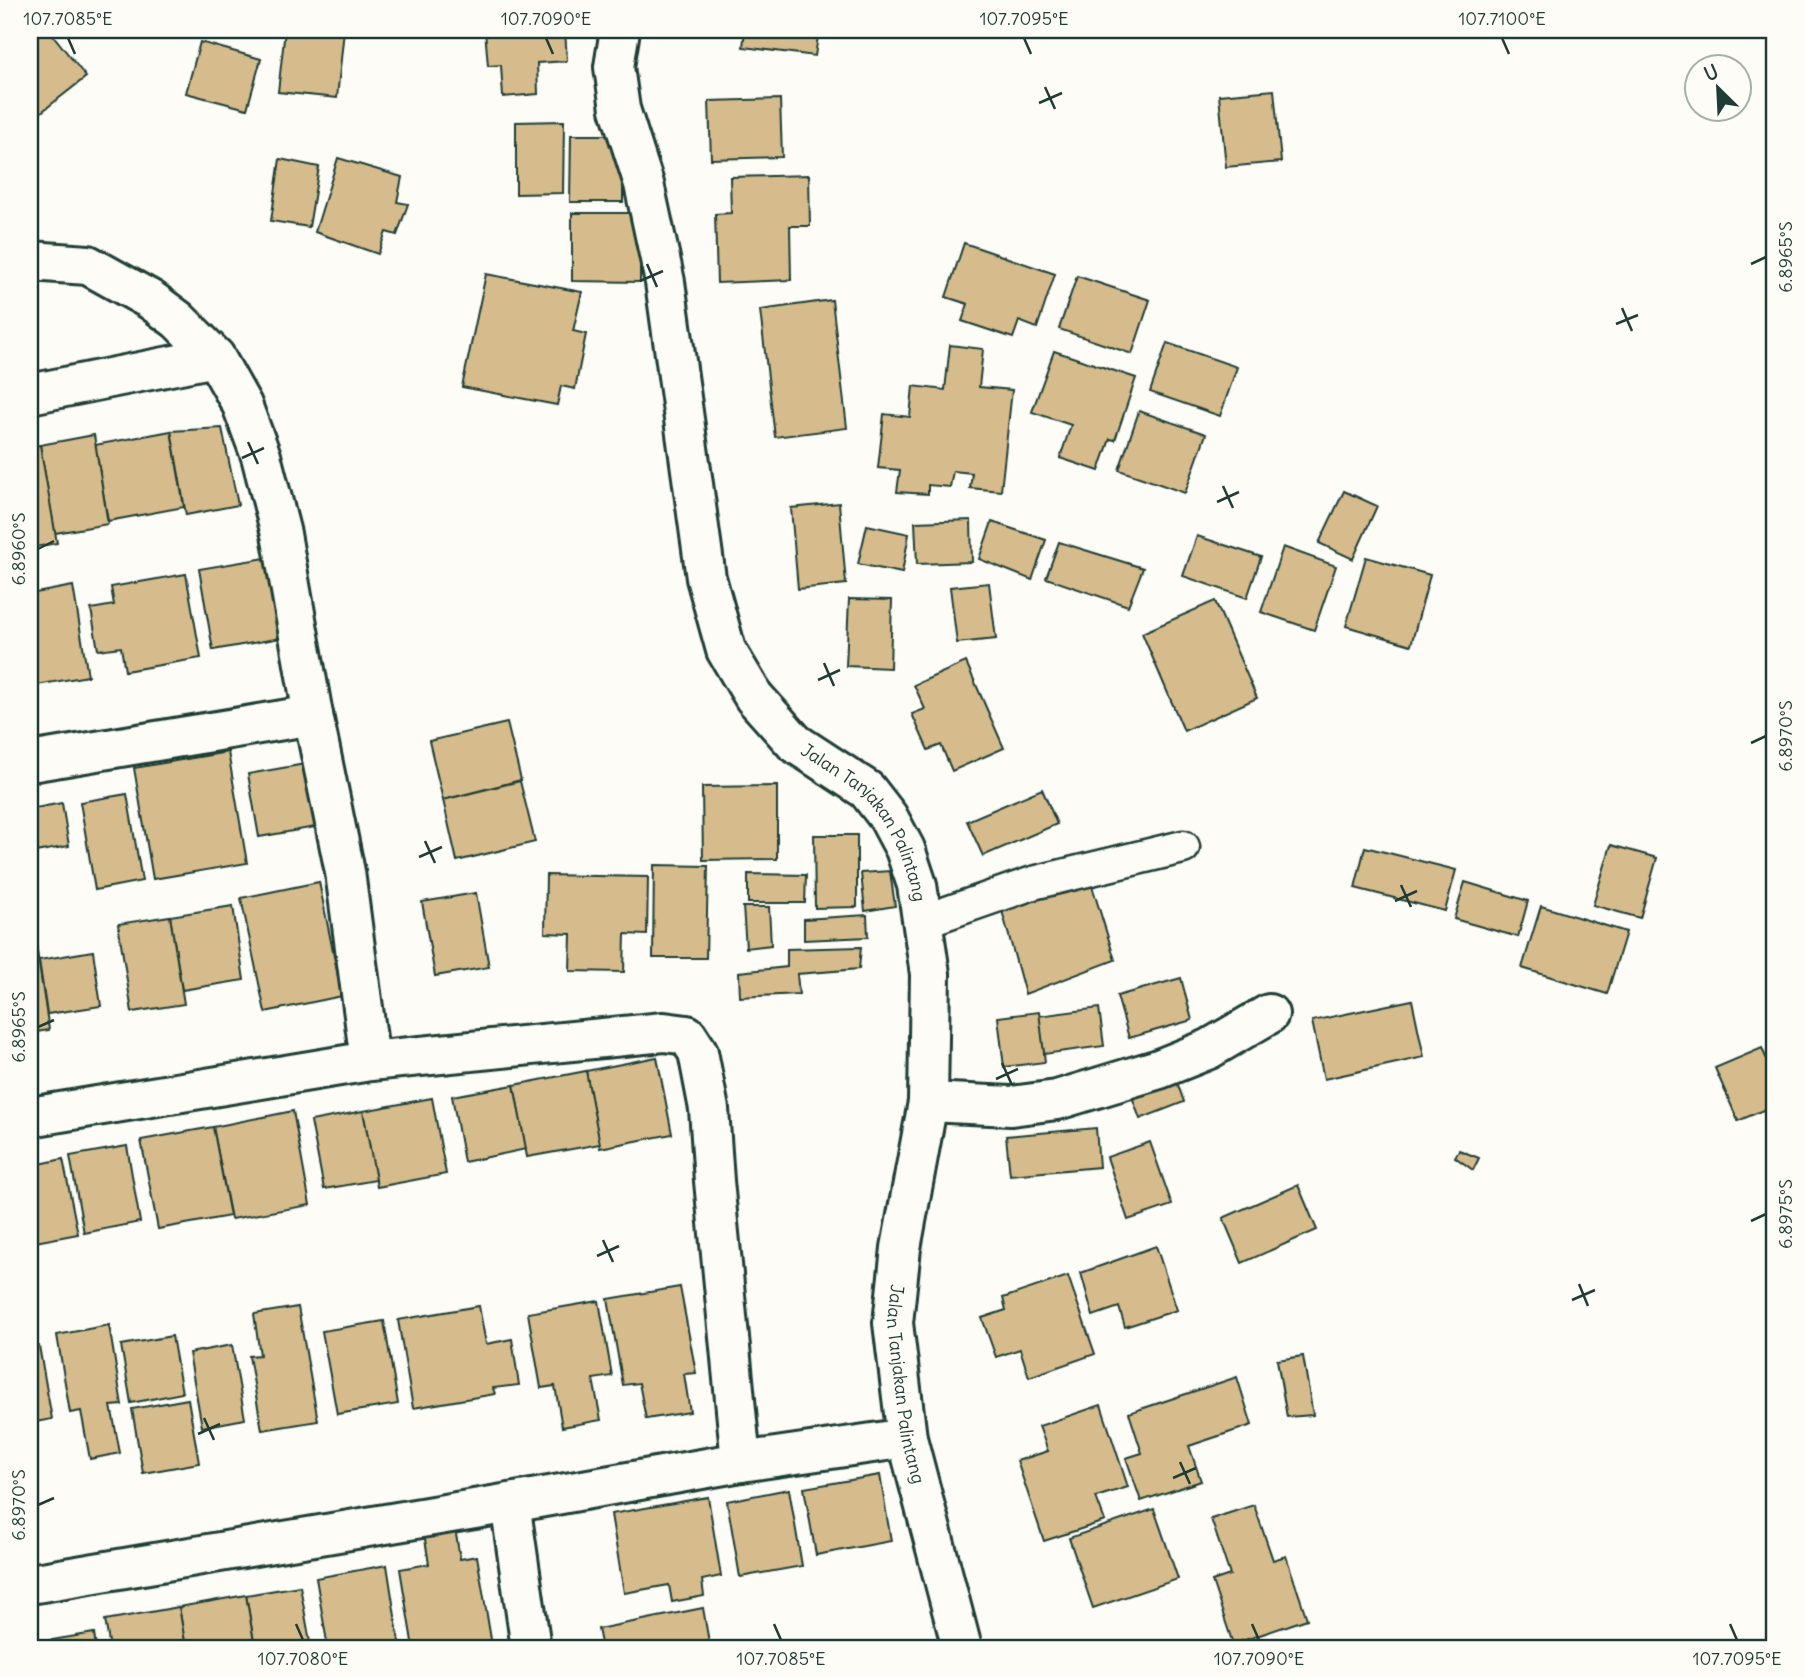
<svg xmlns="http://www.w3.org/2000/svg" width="1805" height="1678" viewBox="0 0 1805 1678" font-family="Delius,sans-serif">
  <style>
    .building { fill: #d6bc8c; stroke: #1f3d34; stroke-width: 2 }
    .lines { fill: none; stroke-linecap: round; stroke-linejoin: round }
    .lane-casing { stroke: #1f3d34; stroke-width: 37 }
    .street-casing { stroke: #1f3d34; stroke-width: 44 }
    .secondary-casing { stroke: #1f3d34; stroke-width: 44 }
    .lane { stroke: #fdfcf7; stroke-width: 32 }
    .street { stroke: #fdfcf7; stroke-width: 38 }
    .secondary { stroke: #fdfcf7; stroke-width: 38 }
    .ticks { fill: none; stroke: #1f3d34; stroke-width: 2.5 }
    .labels { text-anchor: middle; stroke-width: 6; stroke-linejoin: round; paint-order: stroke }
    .street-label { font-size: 18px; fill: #1f3d34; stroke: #fdfcf7 }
    .neatline { fill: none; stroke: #1f3d34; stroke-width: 2.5 }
    .ticks-label { font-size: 18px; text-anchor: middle; fill: #1f3d34 }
  </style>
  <rect width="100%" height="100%" fill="#fdfcf7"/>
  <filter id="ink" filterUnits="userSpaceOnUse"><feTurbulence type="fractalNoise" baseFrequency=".0143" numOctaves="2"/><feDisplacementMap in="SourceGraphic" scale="14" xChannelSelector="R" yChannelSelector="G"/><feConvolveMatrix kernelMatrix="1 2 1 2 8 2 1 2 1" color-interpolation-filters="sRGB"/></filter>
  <g filter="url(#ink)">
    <g class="building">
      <polygon points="44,30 49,30 86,77 30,121 30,41"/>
      <polygon points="285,30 344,30 337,98 278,92"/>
      <polygon points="485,30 565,30 567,61 537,63 538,94 503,97 501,65 488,66"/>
      <polygon points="745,30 819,30 815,56 743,47"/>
      <polygon points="200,42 261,59 247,109 186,93"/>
      <polygon points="1274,90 1281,162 1226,167 1219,95"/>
      <polygon points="780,99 782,157 711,159 709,101"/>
      <polygon points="564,121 563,193 516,194 516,122"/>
      <polygon points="571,135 623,135 623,202 570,202"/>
      <polygon points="338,158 402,177 397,202 408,204 397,235 386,232 378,254 315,232"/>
      <polygon points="280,159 319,167 309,227 271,221"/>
      <polygon points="809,175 810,226 790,226 791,280 717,283 715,214 731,213 730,177"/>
      <polygon points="572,213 640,213 640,282 572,281"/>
      <polygon points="964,243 1055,274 1037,328 1019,321 1013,338 962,321 968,304 946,297"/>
      <polygon points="486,274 582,292 573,331 586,334 575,389 561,386 557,405 462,387"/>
      <polygon points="1077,276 1150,300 1132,354 1059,329"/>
      <polygon points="832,300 847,428 775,437 760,310"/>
      <polygon points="1167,343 1237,367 1220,416 1150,392"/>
      <polygon points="950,345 983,349 979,387 1012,390 1001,491 970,488 972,473 953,471 950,487 928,485 928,494 897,492 900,470 878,468 884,414 910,417 913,386 945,390"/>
      <polygon points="1054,351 1136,378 1115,440 1110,439 1099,471 1060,458 1071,425 1032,412"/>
      <polygon points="1139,411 1206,434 1185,493 1119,470"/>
      <polygon points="222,428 238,505 186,515 171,431"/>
      <polygon points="171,431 184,507 108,521 95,445"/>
      <polygon points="94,435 108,524 55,533 40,445"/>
      <polygon points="40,445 57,543 30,548 30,446"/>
      <polygon points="1344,491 1377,506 1353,559 1319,543"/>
      <polygon points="839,503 846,584 798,589 791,508"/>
      <polygon points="971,520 972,562 917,564 915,522"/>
      <polygon points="992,522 1046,540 1032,580 979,559"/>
      <polygon points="867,525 909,534 902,573 858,564"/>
      <polygon points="1197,536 1261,557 1247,598 1183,576"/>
      <polygon points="1059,542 1143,568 1128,606 1046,578"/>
      <polygon points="1283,547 1336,566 1314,630 1261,612"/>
      <polygon points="278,556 292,636 213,650 199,569"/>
      <polygon points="1366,557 1430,575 1411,645 1346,626"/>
      <polygon points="186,574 201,658 125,671 121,647 98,650 91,609 114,605 111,587"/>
      <polygon points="989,583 996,639 957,643 950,587"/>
      <polygon points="73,586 88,676 31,686 30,677 30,594"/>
      <polygon points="849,599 892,600 890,668 846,666"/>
      <polygon points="1215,601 1257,698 1184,731 1142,633"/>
      <polygon points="966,662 1004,748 952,771 941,745 928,750 912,714 925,709 914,685"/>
      <polygon points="507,723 521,780 443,800 429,741"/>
      <polygon points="228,752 247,863 153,879 134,768"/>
      <polygon points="311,763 321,826 259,837 248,774"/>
      <polygon points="520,781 535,842 457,861 443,800"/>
      <polygon points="777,786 777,859 703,860 702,787"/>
      <polygon points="1042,789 1057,824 983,856 967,821"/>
      <polygon points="127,794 142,881 95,890 80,802"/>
      <polygon points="62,803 69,846 30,853 30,809"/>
      <polygon points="814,835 857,835 857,907 815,908"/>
      <polygon points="1611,845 1657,858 1640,918 1593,905"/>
      <polygon points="1365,847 1456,870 1445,911 1355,888"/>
      <polygon points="654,865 708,866 706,958 653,958"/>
      <polygon points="890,871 895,906 865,911 861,873"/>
      <polygon points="748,874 806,875 805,903 748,903"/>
      <polygon points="546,875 648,877 647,935 625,934 624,972 570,971 571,934 545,933"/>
      <polygon points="1089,876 1115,960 1025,994 1001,907"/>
      <polygon points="319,882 342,996 265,1012 241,898"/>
      <polygon points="1465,882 1528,901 1518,937 1454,919"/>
      <polygon points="476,893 489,967 435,976 422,902"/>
      <polygon points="233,906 244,980 182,990 170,916"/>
      <polygon points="1541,906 1626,932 1607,994 1522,968"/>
      <polygon points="743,907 769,907 771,945 746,948"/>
      <polygon points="867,915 868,937 804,940 804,919"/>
      <polygon points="170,916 184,1004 132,1012 118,924"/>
      <polygon points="36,945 49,1030 30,1033 30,946"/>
      <polygon points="861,947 859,969 797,974 799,994 740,997 739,972 787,967 787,949"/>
      <polygon points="93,951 101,1006 47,1014 39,960"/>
      <polygon points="1181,978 1192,1020 1129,1038 1117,996"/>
      <polygon points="1412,1000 1424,1057 1324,1079 1312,1021"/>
      <polygon points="1099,1008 1104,1046 1044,1054 1038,1016"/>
      <polygon points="1039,1012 1045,1062 1004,1067 998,1017"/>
      <polygon points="1762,1048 1775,1079 1775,1105 1738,1121 1715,1068"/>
      <polygon points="657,1057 672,1134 600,1148 586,1071"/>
      <polygon points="586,1071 600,1144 527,1157 514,1085"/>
      <polygon points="1173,1071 1184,1102 1140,1119 1129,1088"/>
      <polygon points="514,1085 526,1149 464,1162 452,1096"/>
      <polygon points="432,1098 446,1174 377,1187 363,1111"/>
      <polygon points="293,1111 310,1205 231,1219 213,1127"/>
      <polygon points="363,1111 376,1180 324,1189 311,1121"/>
      <polygon points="213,1127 230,1216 158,1229 141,1140"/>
      <polygon points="1096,1128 1099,1167 1010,1175 1006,1136"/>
      <polygon points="1150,1142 1172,1205 1128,1220 1107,1157"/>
      <polygon points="127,1146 140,1222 84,1233 70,1156"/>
      <polygon points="1459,1150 1479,1158 1473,1170 1455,1157"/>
      <polygon points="63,1159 78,1234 30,1243 30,1166"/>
      <polygon points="1298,1185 1317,1230 1242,1263 1223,1218"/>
      <polygon points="1156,1246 1177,1310 1125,1327 1119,1307 1093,1316 1081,1273"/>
      <polygon points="1068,1276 1095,1354 1029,1377 1020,1349 996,1357 982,1318 1006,1310 1003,1298"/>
      <polygon points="680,1287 696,1373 684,1374 690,1412 646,1419 639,1383 623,1385 608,1299"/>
      <polygon points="599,1301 612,1376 593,1379 601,1420 562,1427 555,1386 541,1388 528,1313"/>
      <polygon points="479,1306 486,1344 512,1339 519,1385 493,1388 495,1394 413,1408 398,1320"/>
      <polygon points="298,1307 318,1421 262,1430 249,1356 260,1355 254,1314"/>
      <polygon points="384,1321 398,1404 337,1414 322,1331"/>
      <polygon points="109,1325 122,1405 111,1406 120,1453 90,1459 81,1411 70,1413 57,1335"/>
      <polygon points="172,1336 182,1393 131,1403 121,1345"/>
      <polygon points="232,1345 245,1419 202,1427 189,1353"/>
      <polygon points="39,1346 52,1419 30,1423 30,1347"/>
      <polygon points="1303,1356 1313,1415 1287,1417 1277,1360"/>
      <polygon points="1237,1377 1252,1425 1189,1446 1201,1481 1141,1501 1126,1458 1142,1453 1129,1413"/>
      <polygon points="188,1399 199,1463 143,1473 132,1409"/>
      <polygon points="1101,1405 1128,1487 1096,1497 1105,1521 1044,1541 1017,1461 1048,1451 1039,1426"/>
      <polygon points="880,1475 891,1541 816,1555 804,1488"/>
      <polygon points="789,1489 802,1566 740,1577 727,1501"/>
      <polygon points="708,1497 721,1576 702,1580 704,1596 672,1602 669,1585 624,1593 611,1514"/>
      <polygon points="1254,1505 1273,1560 1286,1556 1307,1619 1233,1644 1212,1581 1230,1575 1211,1519"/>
      <polygon points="1154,1509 1178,1579 1093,1608 1069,1538"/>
      <polygon points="455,1528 460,1559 477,1556 492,1645 526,1640 527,1648 413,1648 400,1569 429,1564 424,1533"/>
      <polygon points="387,1565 400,1648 328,1648 316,1578"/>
      <polygon points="300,1586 311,1648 255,1648 246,1595"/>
      <polygon points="246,1595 255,1648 186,1648 179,1607"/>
      <polygon points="179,1607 186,1648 110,1648 105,1620"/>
      <polygon points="703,1608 710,1648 602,1648 598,1629"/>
      <polygon points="94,1633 96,1648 47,1648 46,1641"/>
    </g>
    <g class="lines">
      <defs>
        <polyline id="lane" points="924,921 1033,883 1183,847"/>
        <g id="street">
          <polyline points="30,261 88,265 151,300 178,320 215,357 242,405 261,456 281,534 313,715 345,872 370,1061"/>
          <polyline points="30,394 215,357"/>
          <polyline points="30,762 313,715"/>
          <polyline points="928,1102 1011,1106 1057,1100 1159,1069 1209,1049 1269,1014"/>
          <polyline points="30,1117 370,1061 664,1032 687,1035 698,1052 709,1109 714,1181 741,1462 510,1503 30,1584"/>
          <polyline points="741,1462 907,1438"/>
          <polyline points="510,1503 531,1648"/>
        </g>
        <g id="secondary">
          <path id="s1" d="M620,30L614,67L620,109L644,184L665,282L706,578L726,650L754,697L795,743L867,790L888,817L905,849L917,885L930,974L928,1102L901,1248L893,1323L907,1438L962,1648"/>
        </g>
      </defs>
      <use href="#lane" class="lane-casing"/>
      <use href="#street" class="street-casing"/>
      <use href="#secondary" class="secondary-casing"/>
      <use href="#lane" class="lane"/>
      <use href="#street" class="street"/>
      <use href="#secondary" class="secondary"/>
    </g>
  </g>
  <path class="ticks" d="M68,38L75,54M546,38L553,54M1024,38L1031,54M1502,38L1509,54M1045,87L1055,109M1039,103L1062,93M647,264L657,287M1751,264L1766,257M640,281L663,271M1622,308L1632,331M1616,324L1638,315M248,442L258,464M242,458L264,448M1223,486L1233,508M1217,502L1239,492M38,549L54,541M824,663L834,686M818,680L840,670M1751,743L1766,736M425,841L435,863M419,857L442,847M1401,885L1411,907M1395,901L1417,891M38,1027L54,1020M1002,1063L1012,1085M996,1079L1018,1069M1751,1221L1766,1214M603,1240L613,1262M597,1256L619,1246M1579,1284L1588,1306M1572,1300L1595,1290M204,1418L214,1440M198,1434L220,1424M1180,1462L1190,1484M1173,1478L1196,1468M38,1505L54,1498M296,1624L303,1640M774,1624L781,1640M1252,1624L1259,1640M1730,1624L1737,1640"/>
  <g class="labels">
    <g class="street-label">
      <text dy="6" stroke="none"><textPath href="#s1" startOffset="859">Jalan Tanjakan Palintang</textPath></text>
      <text dy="6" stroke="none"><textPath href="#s1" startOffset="1447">Jalan Tanjakan Palintang</textPath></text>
    </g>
  </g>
  <rect width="1805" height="1678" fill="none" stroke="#fdfcf7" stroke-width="77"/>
  <g transform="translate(1718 88) rotate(336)"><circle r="33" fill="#fdfcf7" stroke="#a4b0a9" stroke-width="2"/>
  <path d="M0-5L12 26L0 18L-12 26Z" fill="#1f3d34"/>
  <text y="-10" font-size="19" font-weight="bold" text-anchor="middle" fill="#1f3d34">U</text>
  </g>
  <rect x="38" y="38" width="1728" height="1602" class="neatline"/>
  <g class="ticks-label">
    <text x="68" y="25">107.7085°E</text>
    <text x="546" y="25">107.7090°E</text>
    <text x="1024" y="25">107.7095°E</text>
    <text x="1502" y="25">107.7100°E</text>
    <text transform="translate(1786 257) rotate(-90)" y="6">6.8965°S</text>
    <text transform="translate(19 549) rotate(-90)" y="6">6.8960°S</text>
    <text transform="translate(1786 736) rotate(-90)" y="6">6.8970°S</text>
    <text transform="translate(19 1027) rotate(-90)" y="6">6.8965°S</text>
    <text transform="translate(1786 1214) rotate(-90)" y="6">6.8975°S</text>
    <text transform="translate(19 1505) rotate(-90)" y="6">6.8970°S</text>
    <text x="303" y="1665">107.7080°E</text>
    <text x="781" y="1665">107.7085°E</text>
    <text x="1259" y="1665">107.7090°E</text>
    <text x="1737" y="1665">107.7095°E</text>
  </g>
</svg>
